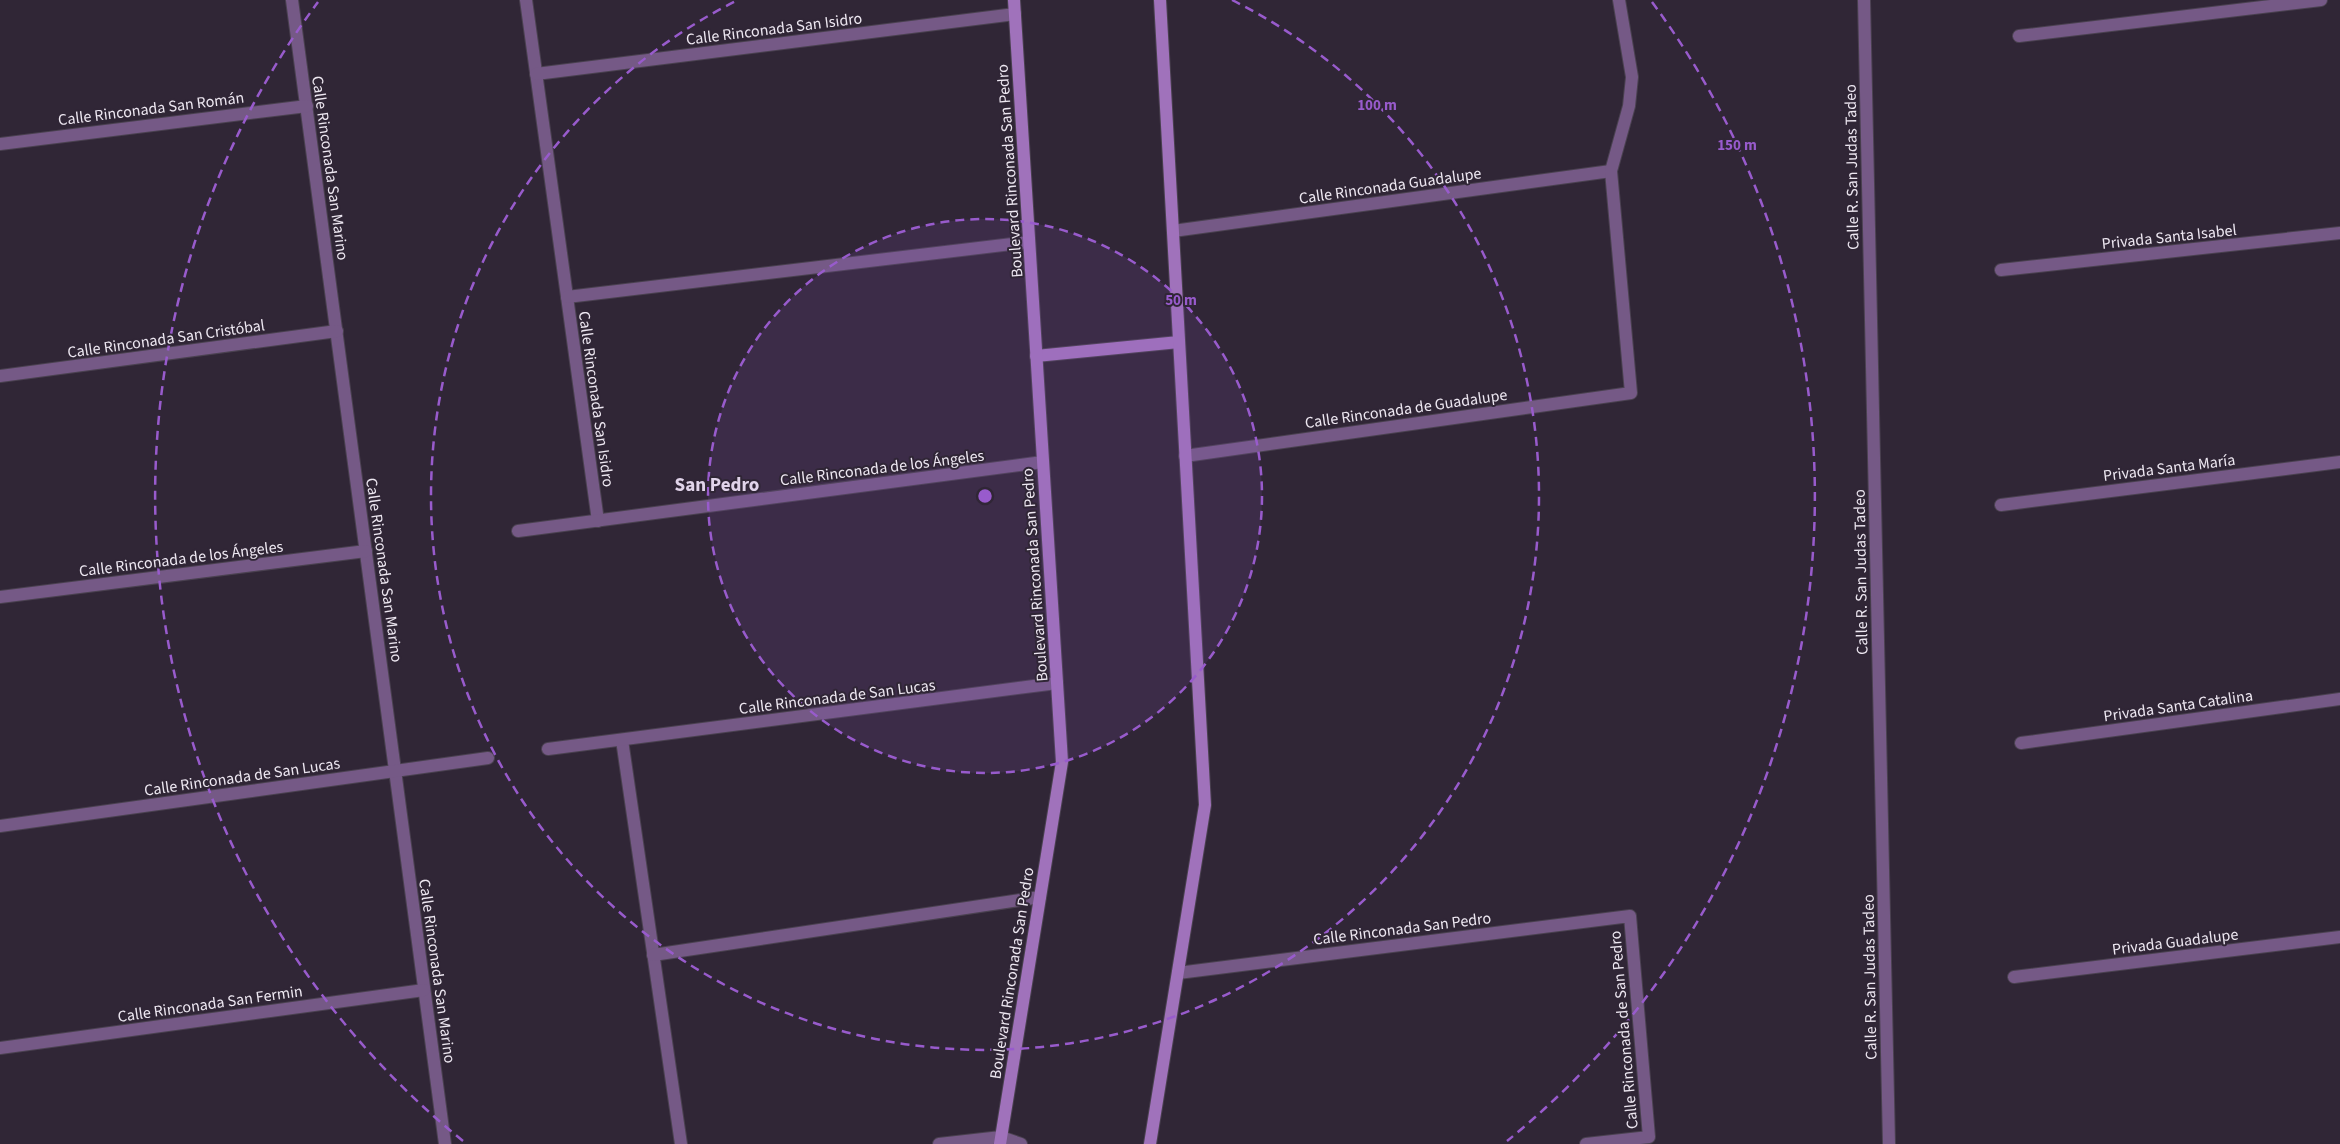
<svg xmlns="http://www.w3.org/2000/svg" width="2340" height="1144" viewBox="0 0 2340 1144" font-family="'Source Sans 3',sans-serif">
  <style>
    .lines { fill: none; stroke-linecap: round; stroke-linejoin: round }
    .street-casing { stroke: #4a4150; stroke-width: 14 }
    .secondary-casing { stroke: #4a4150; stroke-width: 14 }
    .street { stroke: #755986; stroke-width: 12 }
    .secondary { stroke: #a072bb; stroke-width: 12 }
    .ring { fill: none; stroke: #985bcc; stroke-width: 2.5; stroke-dasharray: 9 6 }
    .labels { text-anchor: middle; stroke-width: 4; stroke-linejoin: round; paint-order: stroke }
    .street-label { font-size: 16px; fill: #ede7f1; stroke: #302636 }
    .quarter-label { font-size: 19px; font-weight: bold; fill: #e1d4ea; stroke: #302636 }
    .centre { fill: #985bcc; stroke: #302636; stroke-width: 2.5 }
    .ring-label { font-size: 15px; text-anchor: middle; font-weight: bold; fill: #985bcc; stroke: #302636; stroke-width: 4; stroke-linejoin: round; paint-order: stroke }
  </style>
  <rect width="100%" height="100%" fill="#302636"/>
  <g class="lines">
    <defs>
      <g id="street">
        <polyline points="292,0 445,1144"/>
        <polyline points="526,0 598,521"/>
        <polyline points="1864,0 1889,1144"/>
        <polyline points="2019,36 2321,0"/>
        <polyline points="536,74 1015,14"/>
        <polyline points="0,144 307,106"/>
        <polyline points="1173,231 1611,171"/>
        <polyline points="2001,270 2340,233"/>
        <polyline points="567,297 1029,242"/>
        <polyline points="0,376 337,331"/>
        <polyline points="1185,456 1631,393 1611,171 1629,106 1632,77 1619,0"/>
        <polyline points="2001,505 2340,462"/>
        <polyline points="518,531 1043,462"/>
        <polyline points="0,597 366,551"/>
        <polyline points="622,740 681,1144"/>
        <polyline points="2021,743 2340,699"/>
        <polyline points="548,749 1057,683"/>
        <polyline points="0,826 488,758"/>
        <polyline points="653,955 1040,897"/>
        <polyline points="1178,973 1630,916 1649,1137 1586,1144"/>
        <polyline points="2014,977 2340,937"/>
        <polyline points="0,1048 424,990"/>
        <polyline points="939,1144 1001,1137 1021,1144"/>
      </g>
      <g id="secondary">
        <polyline points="1036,356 1179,342"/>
        <polyline points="1000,1144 1062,762 1014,0"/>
        <polyline points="1150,1144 1205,805 1160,0"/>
      </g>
    </defs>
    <use href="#street" class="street-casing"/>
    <use href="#secondary" class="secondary-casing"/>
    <use href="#street" class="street"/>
    <use href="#secondary" class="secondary"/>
  </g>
  <circle cx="985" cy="496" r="277" fill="#985bcc" fill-opacity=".12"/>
  <g class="ring">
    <circle cx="985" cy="496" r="277"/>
    <path d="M1232 0A554 554 0 1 1 738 0"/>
    <path d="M463 1141A830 830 0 0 1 318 2M1652 2A830 830 0 0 1 1507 1141"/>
  </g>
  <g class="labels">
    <g class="street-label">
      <text transform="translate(774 28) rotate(-7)" y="6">Calle Rinconada San Isidro</text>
      <text transform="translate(151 108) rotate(-7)" y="6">Calle Rinconada San Román</text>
      <text transform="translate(1851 167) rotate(-91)" y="6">Calle R. San Judas Tadeo</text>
      <text transform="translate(331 168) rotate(82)" y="6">Calle Rinconada San Marino</text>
      <text transform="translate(1009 171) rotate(-94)" y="6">Boulevard Rinconada San Pedro</text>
      <text transform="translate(1390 185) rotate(-8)" y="6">Calle Rinconada Guadalupe</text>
      <text transform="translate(2169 236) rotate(-6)" y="6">Privada Santa Isabel</text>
      <text transform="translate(166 338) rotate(-8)" y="6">Calle Rinconada San Cristóbal</text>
      <text transform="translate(597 399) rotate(82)" y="6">Calle Rinconada San Isidro</text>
      <text transform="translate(1406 408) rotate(-8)" y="6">Calle Rinconada de Guadalupe</text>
      <text transform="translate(882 467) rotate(-7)" y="6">Calle Rinconada de los Ángeles</text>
      <text transform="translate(2169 467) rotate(-7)" y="6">Privada Santa María</text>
      <text transform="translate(181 558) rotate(-7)" y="6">Calle Rinconada de los Ángeles</text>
      <text transform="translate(385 570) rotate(82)" y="6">Calle Rinconada San Marino</text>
      <text transform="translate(1860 572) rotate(-91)" y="6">Calle R. San Judas Tadeo</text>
      <text transform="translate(1034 575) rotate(-94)" y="6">Boulevard Rinconada San Pedro</text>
      <text transform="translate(837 696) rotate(-7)" y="6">Calle Rinconada de San Lucas</text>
      <text transform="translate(2178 705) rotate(-8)" y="6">Privada Santa Catalina</text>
      <text transform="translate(242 776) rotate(-8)" y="6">Calle Rinconada de San Lucas</text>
      <text transform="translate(1402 928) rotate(-7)" y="6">Calle Rinconada San Pedro</text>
      <text transform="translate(2175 941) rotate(-7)" y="6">Privada Guadalupe</text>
      <text transform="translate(438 971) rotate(82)" y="6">Calle Rinconada San Marino</text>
      <text transform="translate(1011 973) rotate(-81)" y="6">Boulevard Rinconada San Pedro</text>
      <text transform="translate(1869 977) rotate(-91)" y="6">Calle R. San Judas Tadeo</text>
      <text transform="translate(210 1003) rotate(-8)" y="6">Calle Rinconada San Fermin</text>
      <text transform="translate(1623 1030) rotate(-95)" y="6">Calle Rinconada de San Pedro</text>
    </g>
    <g class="quarter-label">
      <text x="717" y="491">San Pedro</text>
    </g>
  </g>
  <circle cx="985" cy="496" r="8" class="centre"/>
  <g class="ring-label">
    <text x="1377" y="110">100 m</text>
    <text x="1737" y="150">150 m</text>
    <text x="1181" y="305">50 m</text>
  </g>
</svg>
